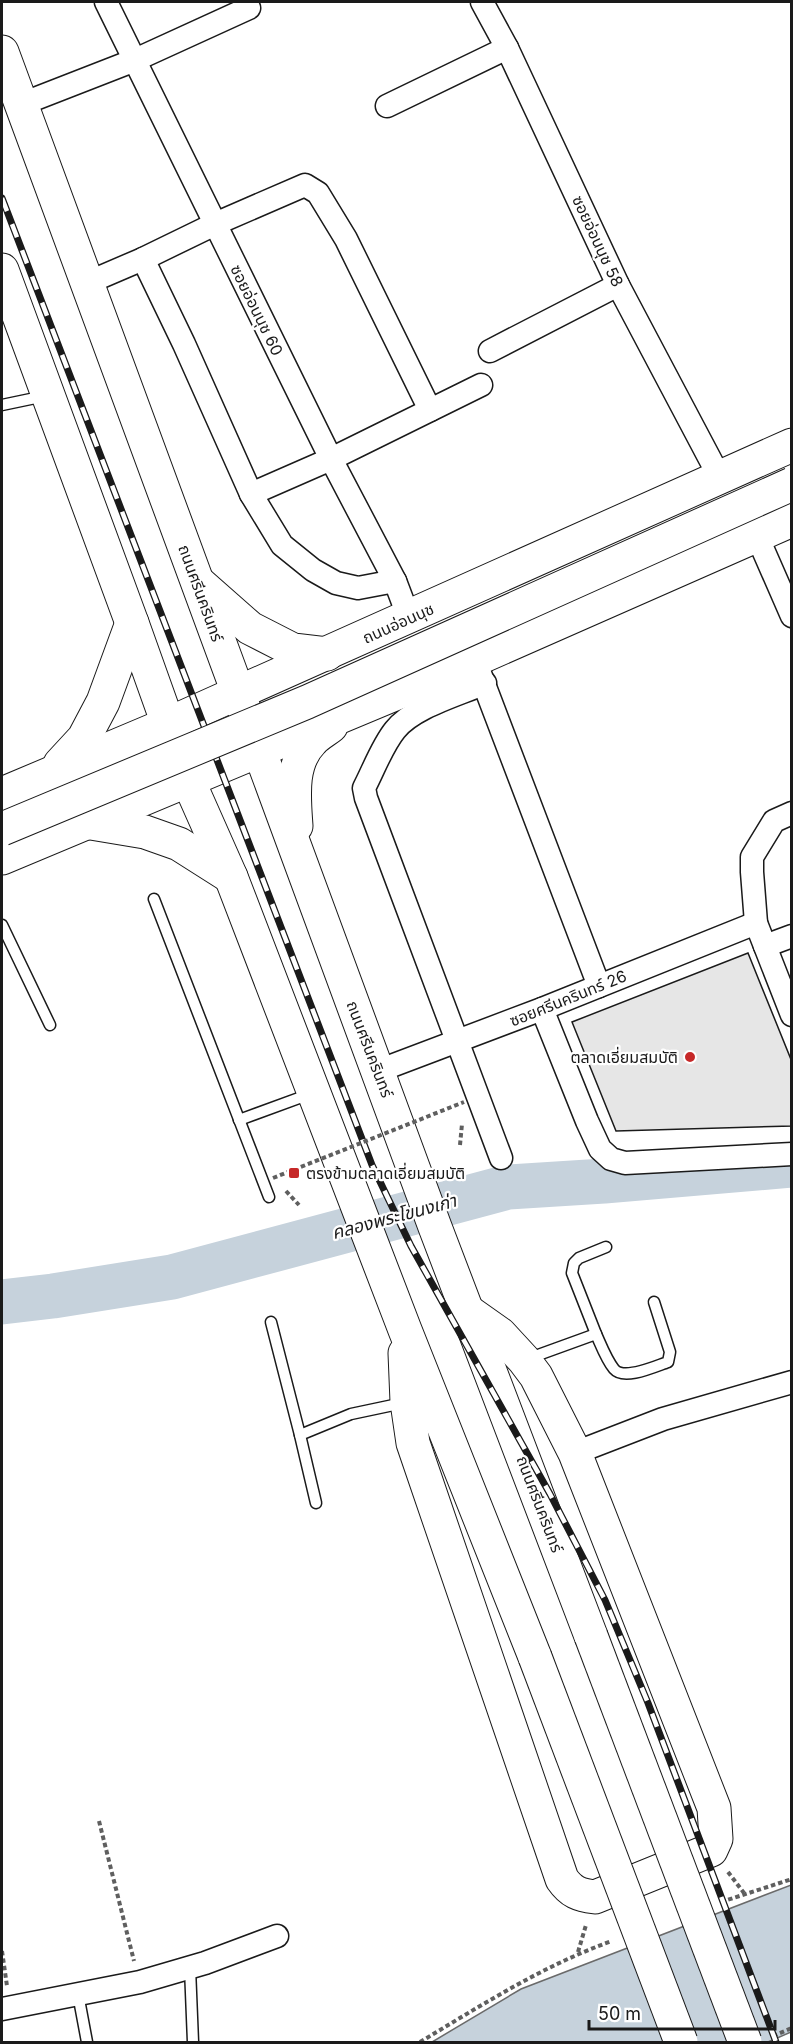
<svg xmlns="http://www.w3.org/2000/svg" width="793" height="2044" viewBox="0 0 793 2044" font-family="Inter,'Noto Sans Thai',sans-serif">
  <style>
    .water { fill: #c6d2dc; stroke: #6a6a6a; stroke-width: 1.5 }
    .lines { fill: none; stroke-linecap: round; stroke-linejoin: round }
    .river { stroke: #c6d2dc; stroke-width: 45 }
    .building { fill: #e6e6e6; stroke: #1a1a1a; stroke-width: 1.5 }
    .lane-casing { stroke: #1a1a1a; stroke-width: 13 }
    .street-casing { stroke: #1a1a1a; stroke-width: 25 }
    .primary-casing { stroke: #1a1a1a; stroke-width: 35 }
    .path { stroke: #5f5f5f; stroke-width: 4; stroke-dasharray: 4.5 3; stroke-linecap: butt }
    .lane { stroke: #fff; stroke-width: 10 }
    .street { stroke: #fff; stroke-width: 22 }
    .primary { stroke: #fff; stroke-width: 33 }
    .rail-casing { stroke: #1a1a1a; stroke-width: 7 }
    .rail { stroke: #fff; stroke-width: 4.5; stroke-dasharray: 14; stroke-linecap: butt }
    .primary-bridge-casing { stroke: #1a1a1a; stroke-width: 35; stroke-linecap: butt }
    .path-bridge { stroke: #5f5f5f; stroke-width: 4; stroke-dasharray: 4.5 3; stroke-linecap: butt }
    .primary-bridge { stroke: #fff; stroke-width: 33 }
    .poi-dot { fill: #c62828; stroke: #fff; stroke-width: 2 }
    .labels { text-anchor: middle; stroke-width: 4.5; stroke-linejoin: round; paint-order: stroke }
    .street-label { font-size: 16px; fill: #1a1a1a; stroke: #fff }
    .poi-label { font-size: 16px; fill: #1a1a1a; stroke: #fff; text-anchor: end }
    .water-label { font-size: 18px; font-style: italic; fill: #1a1a1a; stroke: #fff }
  </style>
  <rect width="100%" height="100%" fill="#fff"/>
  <polygon class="water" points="791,1885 791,2032 768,2042 432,2042 521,1989"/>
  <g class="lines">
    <polyline class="river" points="2,1302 53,1296 172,1277 508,1187 604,1181 792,1165"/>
  </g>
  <polygon class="building" points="748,953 792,1062 792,1126 616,1131 572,1022"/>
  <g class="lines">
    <defs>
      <g id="lane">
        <polyline points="2,405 45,396"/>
        <polyline points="154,899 269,1197"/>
        <polyline points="2,925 50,1025"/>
        <polyline points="239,1120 310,1094"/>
        <polyline points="271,1322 300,1435"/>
        <polyline points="596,1334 572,1273 574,1263 579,1258 606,1247"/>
        <path d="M527,1359L596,1334C601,1345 606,1359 614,1369C624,1381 656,1366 668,1362L670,1352L654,1302"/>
        <polyline points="316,1503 300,1435 351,1414 403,1403"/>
        <polyline points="190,1968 193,2042"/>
        <polyline points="78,1994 87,2042"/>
      </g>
      <g id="street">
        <polyline points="106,2 331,459 395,581 409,618"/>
        <polyline points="482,2 507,48 618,285 720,478"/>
        <polyline points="22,104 135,60 249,8"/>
        <polyline points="387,106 507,48"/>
        <polyline points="143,259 184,344 251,494 282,545 313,570 336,583 358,588 395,581"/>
        <polyline points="87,283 143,259 215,224 305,185 318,193 346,239 430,410"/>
        <polyline points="490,351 618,285"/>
        <polyline points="251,494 331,459 481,385"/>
        <polyline points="757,536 792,616"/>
        <polyline points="479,671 599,986"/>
        <path d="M485,683C458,695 413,707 395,730C382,746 374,769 364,788L366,798L501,1158"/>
        <polyline points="792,813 774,821 752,857 752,872 756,923 792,1015"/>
        <polyline points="765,946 792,936"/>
        <polyline points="542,1009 587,1121 600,1149 611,1159 625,1163 792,1154"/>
        <polyline points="378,1071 542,1009 756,923"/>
        <polyline points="575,1453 663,1419 792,1382"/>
        <polyline points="2,2009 140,1982 205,1963 277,1936"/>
      </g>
      <g id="primary">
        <polyline points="2,52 435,1227 591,1636"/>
        <polyline points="2,270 132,623 188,780 231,877 405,1330 535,1657"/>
        <polyline points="200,584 250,628 293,650 327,654"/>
        <polyline points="60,764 84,738 103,702 132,623"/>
        <polyline points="2,794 168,724 792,445"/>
        <polyline points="85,822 145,832 179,844 231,877"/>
        <path d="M296,826C294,797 290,763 312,741C317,735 325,731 331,726"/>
        <polyline points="2,858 440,675 792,520"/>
        <path d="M405,1353L407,1402L413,1443L562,1879C571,1892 579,1895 595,1897L711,1850L716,1839L714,1808L575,1453L536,1376L524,1360L500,1334L466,1310"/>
      </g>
    </defs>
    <use href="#lane" class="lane-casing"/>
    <use href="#street" class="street-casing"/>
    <use href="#primary" class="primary-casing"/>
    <g class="path">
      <polyline points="460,1145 462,1124"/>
      <polyline points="286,1191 299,1205"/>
      <polyline points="99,1821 134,1961"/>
      <polyline points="728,1872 744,1893"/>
      <polyline points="721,1902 792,1879"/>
      <polyline points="2,1951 7,1986"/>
      <polyline points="578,1952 586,1925"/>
      <polyline points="773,2036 792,2028"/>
      <path d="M420,2042C482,2005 544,1965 612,1941"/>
    </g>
    <use href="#lane" class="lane"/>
    <use href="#street" class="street"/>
    <use href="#primary" class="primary"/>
    <defs>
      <polyline id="rail" points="2,198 372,1165 411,1246 550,1494 605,1600 648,1703 776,2042"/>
    </defs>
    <use href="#rail" class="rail-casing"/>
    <use href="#rail" class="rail"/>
    <defs>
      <g id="primary-bridge">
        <polyline points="2,829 307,702 792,484"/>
        <polyline points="591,1636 745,2042"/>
        <polyline points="535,1657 681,2042"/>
      </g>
    </defs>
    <use href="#primary-bridge" class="primary-bridge-casing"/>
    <polyline class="path-bridge" points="273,1178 464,1102"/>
    <use href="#primary-bridge" class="primary-bridge"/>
  </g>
  <g class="poi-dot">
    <circle cx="690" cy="1057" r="6"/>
    <rect x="288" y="1167" width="12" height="12" rx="3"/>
  </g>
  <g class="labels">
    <g class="street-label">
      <text transform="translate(598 241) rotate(65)" y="6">ซอยอ่อนนุช 58</text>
      <text transform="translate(257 310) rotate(64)" y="6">ซอยอ่อนนุช 60</text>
      <text transform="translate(201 593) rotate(70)" y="6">ถนนศรีนครินทร์</text>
      <text transform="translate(398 623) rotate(-24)" y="6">ถนนอ่อนนุช</text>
      <text transform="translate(568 998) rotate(-22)" y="6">ซอยศรีนครินทร์ 26</text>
      <text transform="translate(370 1049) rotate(69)" y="6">ถนนศรีนครินทร์</text>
      <text transform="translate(540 1504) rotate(69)" y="6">ถนนศรีนครินทร์</text>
    </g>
    <g class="poi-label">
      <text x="678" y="1063">ตลาดเอี่ยมสมบัติ</text>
      <text x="306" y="1179" text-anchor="start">ตรงข้ามตลาดเอี่ยมสมบัติ</text>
    </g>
    <g class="water-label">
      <text transform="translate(394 1217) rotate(-15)" y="6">คลองพระโขนงเก่า</text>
    </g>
  </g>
  <rect width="793" height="2044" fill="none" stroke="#1a1a1a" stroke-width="6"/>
  <path d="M589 2020v9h186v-9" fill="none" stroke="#1a1a1a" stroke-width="3"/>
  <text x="598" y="2020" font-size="18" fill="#1a1a1a" stroke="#ffffff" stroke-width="4.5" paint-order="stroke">50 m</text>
</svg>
